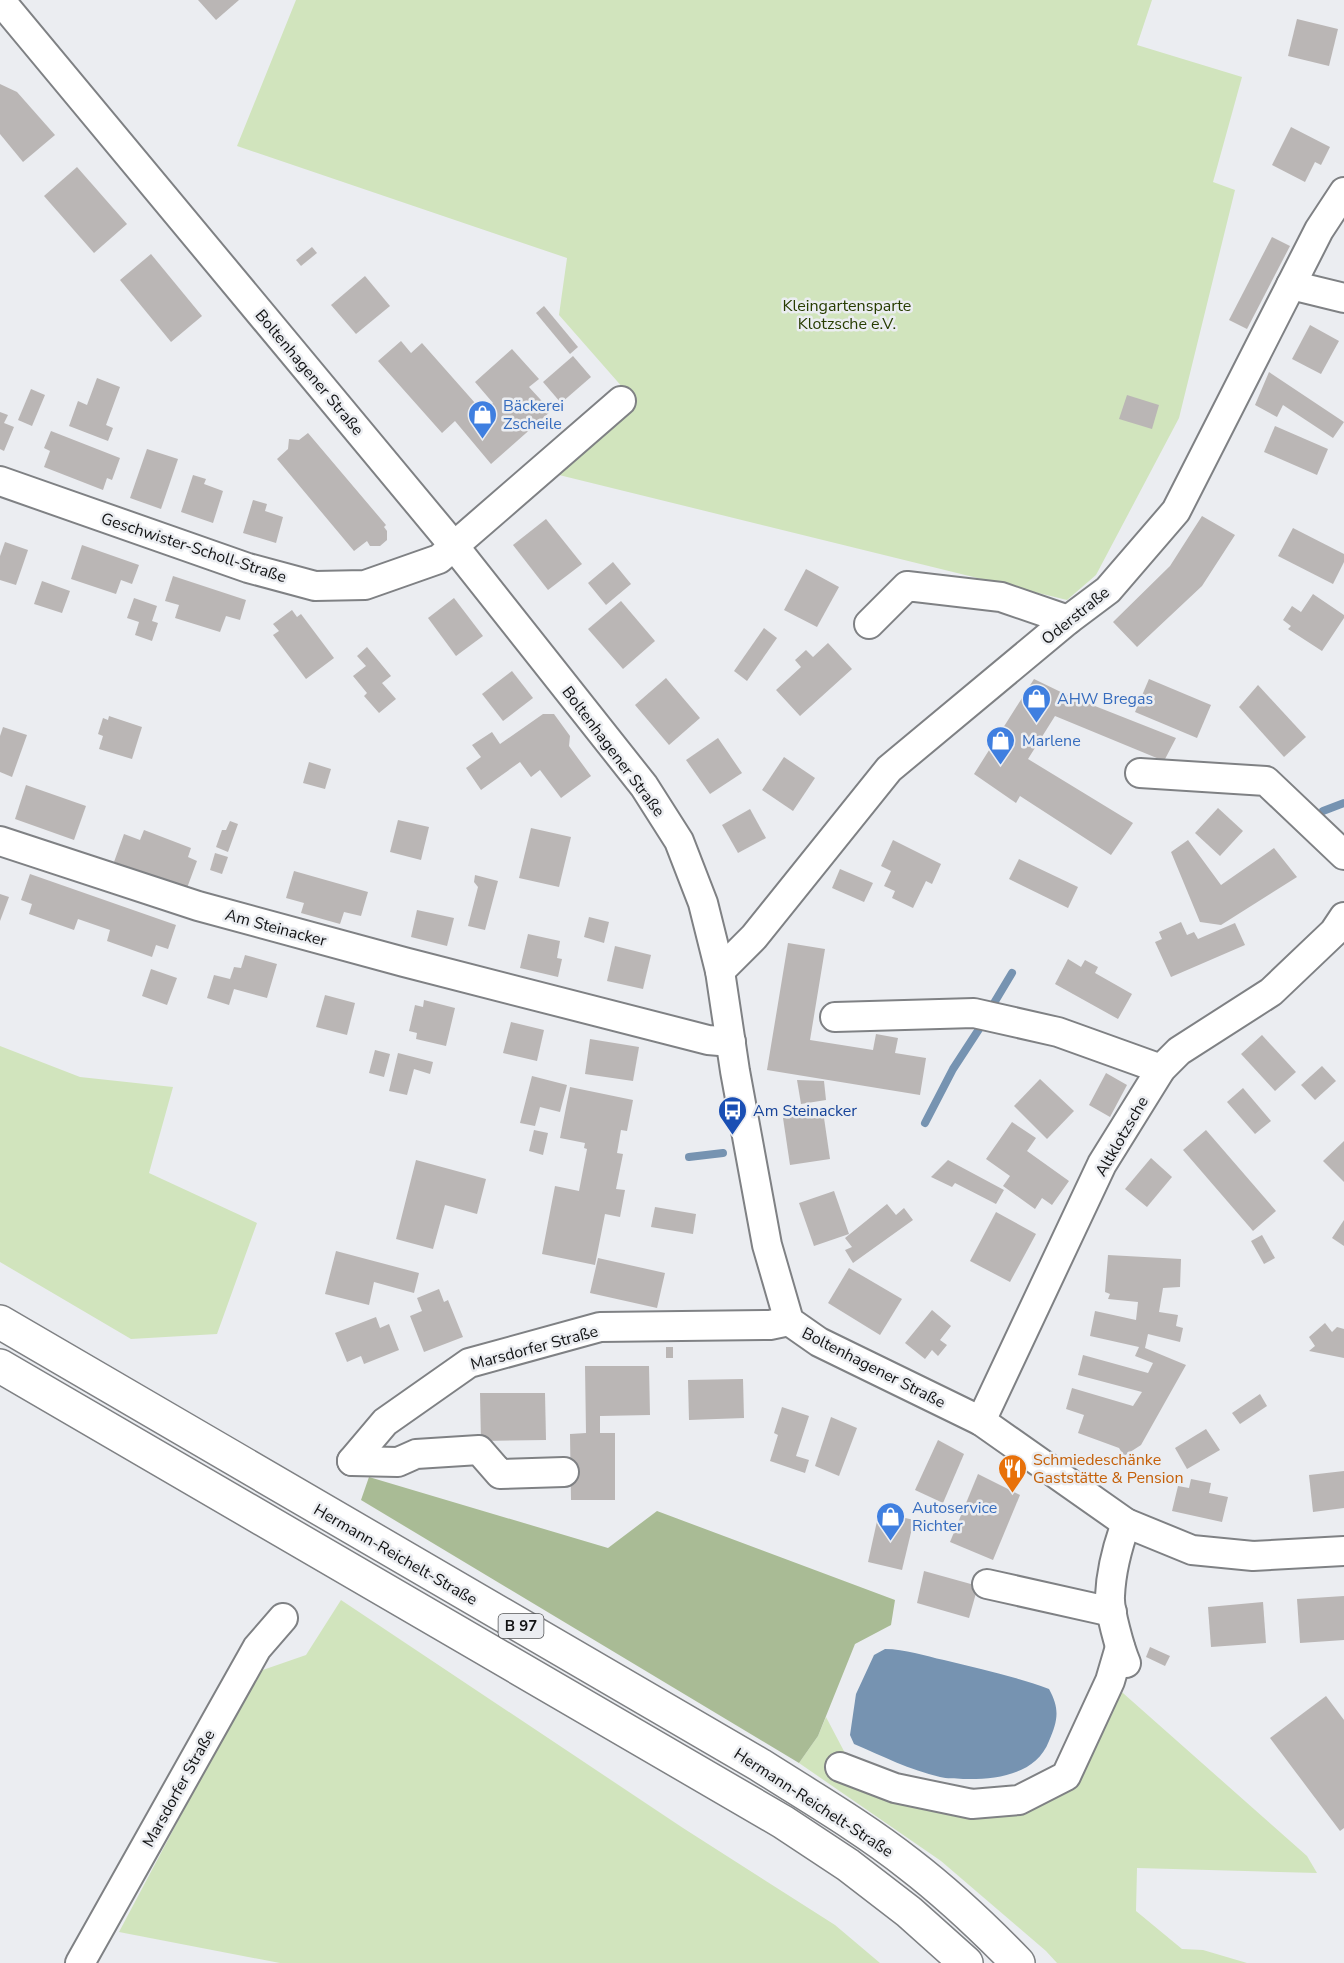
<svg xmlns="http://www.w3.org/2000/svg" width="1344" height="1963" viewBox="0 0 1344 1963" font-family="'Nunito Sans',sans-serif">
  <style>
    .green { fill: #d1e4bd }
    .forest { fill: #a9bb95 }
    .water { fill: #7693b1 }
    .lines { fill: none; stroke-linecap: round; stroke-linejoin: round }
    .stream { stroke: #7693b1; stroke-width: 8 }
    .building { fill: #bab6b5 }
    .minor-casing { stroke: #7f8184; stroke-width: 32 }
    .major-casing { stroke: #7f8184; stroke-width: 36 }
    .minor { stroke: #fff; stroke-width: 28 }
    .major { stroke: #fff; stroke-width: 33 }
    .labels { text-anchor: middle; stroke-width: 5; stroke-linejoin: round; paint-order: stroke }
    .shield { fill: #ebedf1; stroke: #535456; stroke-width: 1.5 }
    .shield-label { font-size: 15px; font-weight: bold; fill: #121314 }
    .park-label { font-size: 16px; fill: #273c00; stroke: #ebedf1 }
    .street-label { font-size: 16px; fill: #121314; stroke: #ebedf1 }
    .shop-label { font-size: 16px; fill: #366cbe; stroke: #ebedf1; text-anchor: start }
    .transit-label { font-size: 16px; fill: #164399; stroke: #ebedf1; text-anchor: start }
    .food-label { font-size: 16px; fill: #c56008; stroke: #ebedf1; text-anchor: start }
  </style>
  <rect width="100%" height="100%" fill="#ebedf1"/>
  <g class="green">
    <polygon points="296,0 1152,0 1137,45 1242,77 1213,182 1235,190 1179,418 1096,575 1067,600 555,474 631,397 559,315 567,258 237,146"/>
    <polygon points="0,1046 80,1077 173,1087 149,1173 257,1223 217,1334 131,1339 0,1262"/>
    <polygon points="341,1600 683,1828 835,1925 880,1963 280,1963 119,1932 257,1672 306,1655"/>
    <polygon points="1115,1686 1307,1856 1317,1873 1137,1868 1136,1911 1182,1949 1203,1950 1247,1963 1057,1963 1046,1951 941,1861 799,1763 818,1736 826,1717 846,1755 863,1768 1025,1808"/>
  </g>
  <polygon class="forest" points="369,1477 608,1548 657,1511 895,1600 891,1625 855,1644 818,1736 799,1763 361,1500"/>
  <path class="water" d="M885,1649C905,1649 925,1656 944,1660C979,1669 1015,1676 1049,1689C1060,1709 1058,1720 1049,1741C1036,1775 995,1780 963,1779C955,1778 947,1779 940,1777C910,1770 882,1756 854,1744L850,1735L856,1694L874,1655Z"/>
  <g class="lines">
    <g class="stream">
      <polyline points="1323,811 1344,803"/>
      <polyline points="991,1008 1012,973"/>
      <polyline points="925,1123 953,1069 983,1023"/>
      <polyline points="689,1157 723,1153"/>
    </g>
  </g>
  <g class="building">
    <polygon points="198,0 239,0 216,20"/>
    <polygon points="1297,19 1338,29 1329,66 1288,56"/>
    <polygon points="0,84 17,92 55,135 23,162 0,134"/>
    <polygon points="1291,127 1330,147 1321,165 1315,162 1305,182 1272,165"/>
    <polygon points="77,167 127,224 94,253 44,196"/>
    <polygon points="1272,237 1290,246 1247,329 1229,320"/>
    <polygon points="312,247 317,253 301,266 296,260"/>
    <polygon points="151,254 202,316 171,342 120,280"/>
    <polygon points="365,276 390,306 356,334 331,305"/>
    <polygon points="544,306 578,347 570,354 536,313"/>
    <polygon points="1310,325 1339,341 1321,374 1292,359"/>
    <polygon points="401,341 411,353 422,343 483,412 493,403 475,382 512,349 539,379 529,387 551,411 491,464 455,421 442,433 378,361"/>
    <polygon points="573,356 591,377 561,403 543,382"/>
    <polygon points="1269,372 1344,422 1333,438 1283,405 1277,417 1255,405"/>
    <polygon points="97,378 120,387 106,425 113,428 108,441 69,426 78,401 87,405"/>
    <polygon points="31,389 45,395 32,426 18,420"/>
    <polygon points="1127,395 1159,405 1152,429 1119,419"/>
    <polygon points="0,412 8,415 4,423 14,427 4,451 0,449"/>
    <polygon points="1275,426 1328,449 1317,475 1264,452"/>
    <polygon points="51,431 120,458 112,480 107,478 103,490 44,467 50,451 44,448"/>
    <polygon points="308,433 386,525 384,527 387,531 387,540 380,546 370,546 367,541 354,551 277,459 288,449 289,439 299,440"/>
    <polygon points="147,449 178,459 161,509 130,498"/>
    <polygon points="193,475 206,479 204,484 223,491 213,523 181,512"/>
    <polygon points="253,500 267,504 265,511 283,517 276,543 243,533"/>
    <polygon points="1202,516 1235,535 1202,586 1137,647 1113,622 1170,566"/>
    <polygon points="546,519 582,564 548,590 513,545"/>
    <polygon points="1293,528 1344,554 1344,562 1333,584 1278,556"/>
    <polygon points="5,542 28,550 16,585 0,580 0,556"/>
    <polygon points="82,545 139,565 132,584 121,580 116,594 71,579"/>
    <polygon points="613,562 631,584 606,605 588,583"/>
    <polygon points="806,569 839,587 817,627 784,610"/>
    <polygon points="173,576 246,600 240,620 226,616 220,632 175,618 179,605 165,601"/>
    <polygon points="42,581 70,591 62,613 34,604"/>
    <polygon points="1313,594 1344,615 1344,618 1322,651 1288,629 1291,626 1283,620 1292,606 1301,612"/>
    <polygon points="134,598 157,606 152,621 158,623 152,641 135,635 139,622 127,618"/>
    <polygon points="454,598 483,636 456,656 428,618"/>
    <polygon points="621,601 655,641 623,669 588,629"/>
    <polygon points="292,610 297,617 301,614 334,658 306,679 273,635 279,631 273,624"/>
    <polygon points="764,628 777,638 747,681 734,671"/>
    <polygon points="828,643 852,669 800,716 776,690 801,667 795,660 806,650 813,657"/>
    <polygon points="367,647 391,676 382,683 396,699 379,713 364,696 367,693 353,676 366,666 357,656"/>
    <polygon points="512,671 533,698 503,721 482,694"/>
    <polygon points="666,678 700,718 669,745 635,705"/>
    <polygon points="1034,679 1067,695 1176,738 1164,761 1055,716 1028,759 1133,823 1111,855 1020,796 1016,803 974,774"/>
    <polygon points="1149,679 1211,705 1197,738 1135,712"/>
    <polygon points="1258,685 1306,737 1284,757 1239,707"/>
    <polygon points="543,714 554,714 570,736 569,746 591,776 561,798 540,770 531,777 520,762 481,790 466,768 481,757 472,745 492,732 500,744"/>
    <polygon points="109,716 142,727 132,759 99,749 103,736 98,734 103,718 108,720"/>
    <polygon points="3,727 27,735 12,777 0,772 0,736"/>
    <polygon points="718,738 742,773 710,794 686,760"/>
    <polygon points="784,757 815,778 793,811 762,790"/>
    <polygon points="309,762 331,769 325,789 303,783"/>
    <polygon points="26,785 86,806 74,840 15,819"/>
    <polygon points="1218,808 1243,831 1220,856 1195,833"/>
    <polygon points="750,809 766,838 738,853 722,825"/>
    <polygon points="398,820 429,827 421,860 390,852"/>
    <polygon points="230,821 238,824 228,852 216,847 222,830 226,830"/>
    <polygon points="531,828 571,837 559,887 519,878"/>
    <polygon points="144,830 191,848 188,857 197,861 187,888 114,862 124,834 140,840"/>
    <polygon points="893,840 941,864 932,884 926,881 913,908 892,898 895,891 884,886 891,871 881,866"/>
    <polygon points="1188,840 1221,885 1274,848 1297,877 1221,925 1200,922 1171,852"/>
    <polygon points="215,853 228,857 222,874 210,870"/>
    <polygon points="1019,859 1078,887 1068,908 1009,879"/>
    <polygon points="840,869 873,883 864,902 832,888"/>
    <polygon points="294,871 368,892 361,916 344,912 340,924 301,913 304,903 286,898"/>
    <polygon points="30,874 176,925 168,949 156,945 152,957 107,941 110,930 78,919 74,930 29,914 32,904 21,900"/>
    <polygon points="475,875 498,881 485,930 468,926 478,887 474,882"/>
    <polygon points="0,894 9,897 0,921"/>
    <polygon points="417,910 454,918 447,946 411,937"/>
    <polygon points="589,917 609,922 604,943 584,937"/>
    <polygon points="1181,922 1187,935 1194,932 1198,939 1235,923 1245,945 1171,977 1155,942 1162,939 1159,932"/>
    <polygon points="528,934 560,941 557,958 562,959 558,977 520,968"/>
    <polygon points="788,943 825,949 810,1040 873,1050 876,1034 898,1038 895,1053 926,1058 920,1095 767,1070"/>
    <polygon points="615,946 651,955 643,989 607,981"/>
    <polygon points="245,955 277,964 267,998 234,989 229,1005 207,998 214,975 230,979 234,967 241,968"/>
    <polygon points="1068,959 1081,967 1085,960 1098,967 1095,973 1132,994 1118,1019 1055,984"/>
    <polygon points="151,969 177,978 167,1005 142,996"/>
    <polygon points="325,995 355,1003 347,1035 316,1027"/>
    <polygon points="424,1000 455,1008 446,1046 416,1039 417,1033 409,1031 415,1005 423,1007"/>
    <polygon points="511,1022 544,1030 537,1061 503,1053"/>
    <polygon points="1262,1035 1296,1072 1275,1091 1241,1054"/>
    <polygon points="590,1039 639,1047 633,1081 585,1074"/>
    <polygon points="375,1050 390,1054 384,1077 369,1073"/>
    <polygon points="398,1053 433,1062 430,1074 414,1069 407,1095 389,1091"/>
    <polygon points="1322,1066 1336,1081 1315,1100 1301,1085"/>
    <polygon points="1106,1073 1127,1085 1110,1117 1089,1105"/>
    <polygon points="532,1076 567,1085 560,1112 540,1107 535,1126 520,1123"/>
    <polygon points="1040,1079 1074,1111 1047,1139 1014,1106"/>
    <polygon points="797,1080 824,1081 826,1100 801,1104"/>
    <polygon points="570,1087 633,1100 627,1131 621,1130 617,1153 623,1154 616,1189 625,1190 620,1217 605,1214 595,1265 542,1254 555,1186 579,1191 587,1149 584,1148 585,1143 560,1138"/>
    <polygon points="1243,1088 1271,1121 1255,1134 1227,1102"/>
    <polygon points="823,1111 830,1159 790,1165 783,1118"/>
    <polygon points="1012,1122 1036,1138 1027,1151 1069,1181 1052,1205 1042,1198 1035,1209 1003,1186 1010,1176 986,1159"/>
    <polygon points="534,1130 548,1133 543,1155 529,1151"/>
    <polygon points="1206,1130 1276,1211 1253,1231 1183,1150"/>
    <polygon points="1344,1141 1344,1182 1323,1161"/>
    <polygon points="1151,1158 1172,1177 1147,1207 1125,1189"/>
    <polygon points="416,1160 486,1179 477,1214 445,1205 433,1249 396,1239"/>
    <polygon points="948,1160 1004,1190 996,1204 955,1183 952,1187 931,1177"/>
    <polygon points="834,1191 849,1234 814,1246 799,1203"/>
    <polygon points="887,1204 896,1215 904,1208 913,1220 853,1263 845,1250 852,1247 845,1238"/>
    <polygon points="655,1207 696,1214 693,1234 651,1227"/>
    <polygon points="996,1212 1036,1234 1010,1282 970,1261"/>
    <polygon points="1344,1220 1344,1246 1332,1238"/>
    <polygon points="1262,1235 1275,1258 1264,1264 1251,1241"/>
    <polygon points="336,1251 419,1273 414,1293 374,1282 369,1305 325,1294"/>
    <polygon points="1108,1255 1181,1259 1180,1287 1163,1288 1159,1312 1178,1315 1176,1326 1183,1328 1180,1342 1148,1334 1145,1348 1186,1365 1141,1445 1124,1456 1119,1448 1078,1433 1084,1415 1066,1409 1072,1388 1133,1406 1142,1392 1078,1375 1083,1355 1148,1373 1153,1363 1135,1356 1139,1347 1090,1336 1095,1311 1136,1320 1138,1302 1108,1299 1110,1294 1105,1292"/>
    <polygon points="598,1258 665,1273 657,1308 590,1293"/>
    <polygon points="849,1268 902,1299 880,1335 828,1303"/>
    <polygon points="439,1289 444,1302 448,1300 463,1337 424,1352 410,1316 422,1311 417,1298"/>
    <polygon points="932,1310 951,1326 940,1340 947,1345 938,1356 932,1350 925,1359 905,1343"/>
    <polygon points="376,1317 380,1328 389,1324 399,1350 364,1364 361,1356 347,1362 335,1333"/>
    <polygon points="1325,1323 1332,1332 1337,1327 1344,1329 1344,1358 1309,1351 1315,1346 1309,1337"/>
    <rect x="666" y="1347" width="7" height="11"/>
    <polygon points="585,1366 649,1366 650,1415 600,1416 600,1433 615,1433 615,1500 571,1500 570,1434 586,1433"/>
    <polygon points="743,1379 744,1418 689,1420 688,1380"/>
    <polygon points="480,1393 545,1393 546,1440 481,1441"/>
    <polygon points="1260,1394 1267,1406 1240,1424 1232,1413"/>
    <polygon points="782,1407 809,1416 796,1456 809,1460 805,1473 770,1461 778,1435 774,1433"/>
    <polygon points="831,1417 857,1428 839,1476 815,1466"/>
    <polygon points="1206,1429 1220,1450 1187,1469 1175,1448"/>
    <polygon points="938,1440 964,1454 943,1503 915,1490"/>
    <polygon points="1344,1471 1344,1508 1313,1512 1309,1475"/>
    <polygon points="978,1474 1020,1495 993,1560 950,1542"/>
    <polygon points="1191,1479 1211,1483 1209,1493 1228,1497 1222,1522 1172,1511 1178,1486 1189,1488"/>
    <polygon points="879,1512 914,1520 902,1570 868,1562"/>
    <polygon points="924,1571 978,1586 969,1618 917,1603"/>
    <polygon points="1344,1596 1344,1640 1300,1643 1297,1599"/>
    <polygon points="1263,1602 1266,1643 1211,1647 1208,1607"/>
    <polygon points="1150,1647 1170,1656 1165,1666 1146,1657"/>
    <polygon points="1326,1696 1344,1720 1344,1828 1340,1831 1270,1738"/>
  </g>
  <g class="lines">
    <defs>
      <g id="minor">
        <polyline points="0,0 454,546 644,786 679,841 703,903 720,971 735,1071 767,1245 789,1321 819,1342 981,1421 1126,1523 1192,1550 1253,1556 1344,1551"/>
        <polyline points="1291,285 1344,298"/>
        <polyline points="0,481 248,568 315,586 365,585 439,559 621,401"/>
        <polyline points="869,624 907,586 1001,597 1068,620"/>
        <polyline points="1140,773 1266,781 1344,855"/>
        <polyline points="0,841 198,906 404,962 708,1040 731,1042"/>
        <polyline points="720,971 754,937 889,769 1068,620 1108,590 1176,511 1319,230 1344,192"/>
        <polyline points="835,1017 974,1013 1058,1032 1161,1069"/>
        <polyline points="981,1421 1102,1164 1161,1069 1179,1051 1271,992 1334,932 1344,917"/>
        <polyline points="352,1461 385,1422 469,1363 600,1327 770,1325 789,1321"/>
        <polyline points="352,1461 398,1462 416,1454 479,1450 500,1474 564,1472"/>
        <polyline points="987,1584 1112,1612"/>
        <path d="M1126,1663C1120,1649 1109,1610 1110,1596C1111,1572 1118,1545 1126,1523"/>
        <polyline points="840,1767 895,1788 972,1804 1019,1800 1066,1776 1110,1681 1120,1647"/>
        <polyline points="80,1963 257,1648 283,1618"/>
      </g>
      <g id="major">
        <path d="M0,1322L760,1765C810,1797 862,1827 909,1864C948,1894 984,1928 1018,1963"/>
        <polyline points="0,1366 783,1822 848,1865 909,1912 966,1963"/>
      </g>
    </defs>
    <use href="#minor" class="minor-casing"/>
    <use href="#major" class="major-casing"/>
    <use href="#minor" class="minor"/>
    <use href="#major" class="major"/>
  </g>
  <defs>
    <symbol id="shop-pin" viewBox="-11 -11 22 30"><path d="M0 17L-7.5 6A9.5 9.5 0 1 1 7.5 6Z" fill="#3f7fe0" stroke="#ebedf1"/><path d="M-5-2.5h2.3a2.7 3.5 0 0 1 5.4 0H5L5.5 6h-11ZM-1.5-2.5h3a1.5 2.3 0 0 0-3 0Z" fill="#fff"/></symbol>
    <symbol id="bus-pin" viewBox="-11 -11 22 30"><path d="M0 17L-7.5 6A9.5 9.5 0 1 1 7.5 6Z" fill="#1a4fb4" stroke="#ebedf1"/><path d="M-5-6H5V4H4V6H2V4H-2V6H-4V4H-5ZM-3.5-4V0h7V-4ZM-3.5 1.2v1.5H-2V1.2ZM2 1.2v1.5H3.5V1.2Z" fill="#fff"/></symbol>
    <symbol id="restaurant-pin" viewBox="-11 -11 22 30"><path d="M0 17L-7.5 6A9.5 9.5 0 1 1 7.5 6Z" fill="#e8710a" stroke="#ebedf1"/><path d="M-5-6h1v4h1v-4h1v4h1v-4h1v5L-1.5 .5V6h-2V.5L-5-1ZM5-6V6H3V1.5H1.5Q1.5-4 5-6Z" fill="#fff"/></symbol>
  </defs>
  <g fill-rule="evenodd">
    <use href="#shop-pin" x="466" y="398" width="33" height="45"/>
    <use href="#shop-pin" x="1020" y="682" width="33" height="45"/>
    <use href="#shop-pin" x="984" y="724" width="33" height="45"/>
    <use href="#bus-pin" x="716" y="1094" width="33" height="45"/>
    <use href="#restaurant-pin" x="996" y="1452" width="33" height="45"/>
    <use href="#shop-pin" x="874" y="1500" width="33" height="45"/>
  </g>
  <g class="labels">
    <rect class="shield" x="498.5" y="1614" width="45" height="24" rx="4.5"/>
    <g class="shield-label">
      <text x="521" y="1631">B 97</text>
    </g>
    <g class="park-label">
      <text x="847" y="311">Kleingartensparte<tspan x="847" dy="18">Klotzsche e.V.</tspan></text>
    </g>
    <g class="street-label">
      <text transform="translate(310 372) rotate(50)" y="6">Boltenhagener Straße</text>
      <text transform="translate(194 547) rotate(18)" y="6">Geschwister-Scholl-Straße</text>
      <text transform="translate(1075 615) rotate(-39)" y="6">Oderstraße</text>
      <text transform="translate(614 751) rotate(53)" y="6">Boltenhagener Straße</text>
      <text transform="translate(276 927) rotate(15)" y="6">Am Steinacker</text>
      <text transform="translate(1121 1136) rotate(-60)" y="6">Altklotzsche</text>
      <text transform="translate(534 1347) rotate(-15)" y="6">Marsdorfer Straße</text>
      <text transform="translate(874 1367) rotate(27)" y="6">Boltenhagener Straße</text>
      <text transform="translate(396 1554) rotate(30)" y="6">Hermann-Reichelt-Straße</text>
      <text transform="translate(178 1788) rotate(-61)" y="6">Marsdorfer Straße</text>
      <text transform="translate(814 1802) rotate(33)" y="6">Hermann-Reichelt-Straße</text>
    </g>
    <g class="shop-label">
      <text x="503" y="411">Bäckerei<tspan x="503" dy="18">Zscheile</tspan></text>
      <text x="1057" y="704">AHW Bregas</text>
      <text x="1022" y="746">Marlene</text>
      <text x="912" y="1513">Autoservice<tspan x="912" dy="18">Richter</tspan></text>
    </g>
    <g class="transit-label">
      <text x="753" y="1116">Am Steinacker</text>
    </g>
    <g class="food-label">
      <text x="1033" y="1465">Schmiedeschänke<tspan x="1033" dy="18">Gaststätte &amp; Pension</tspan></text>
    </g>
  </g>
</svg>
